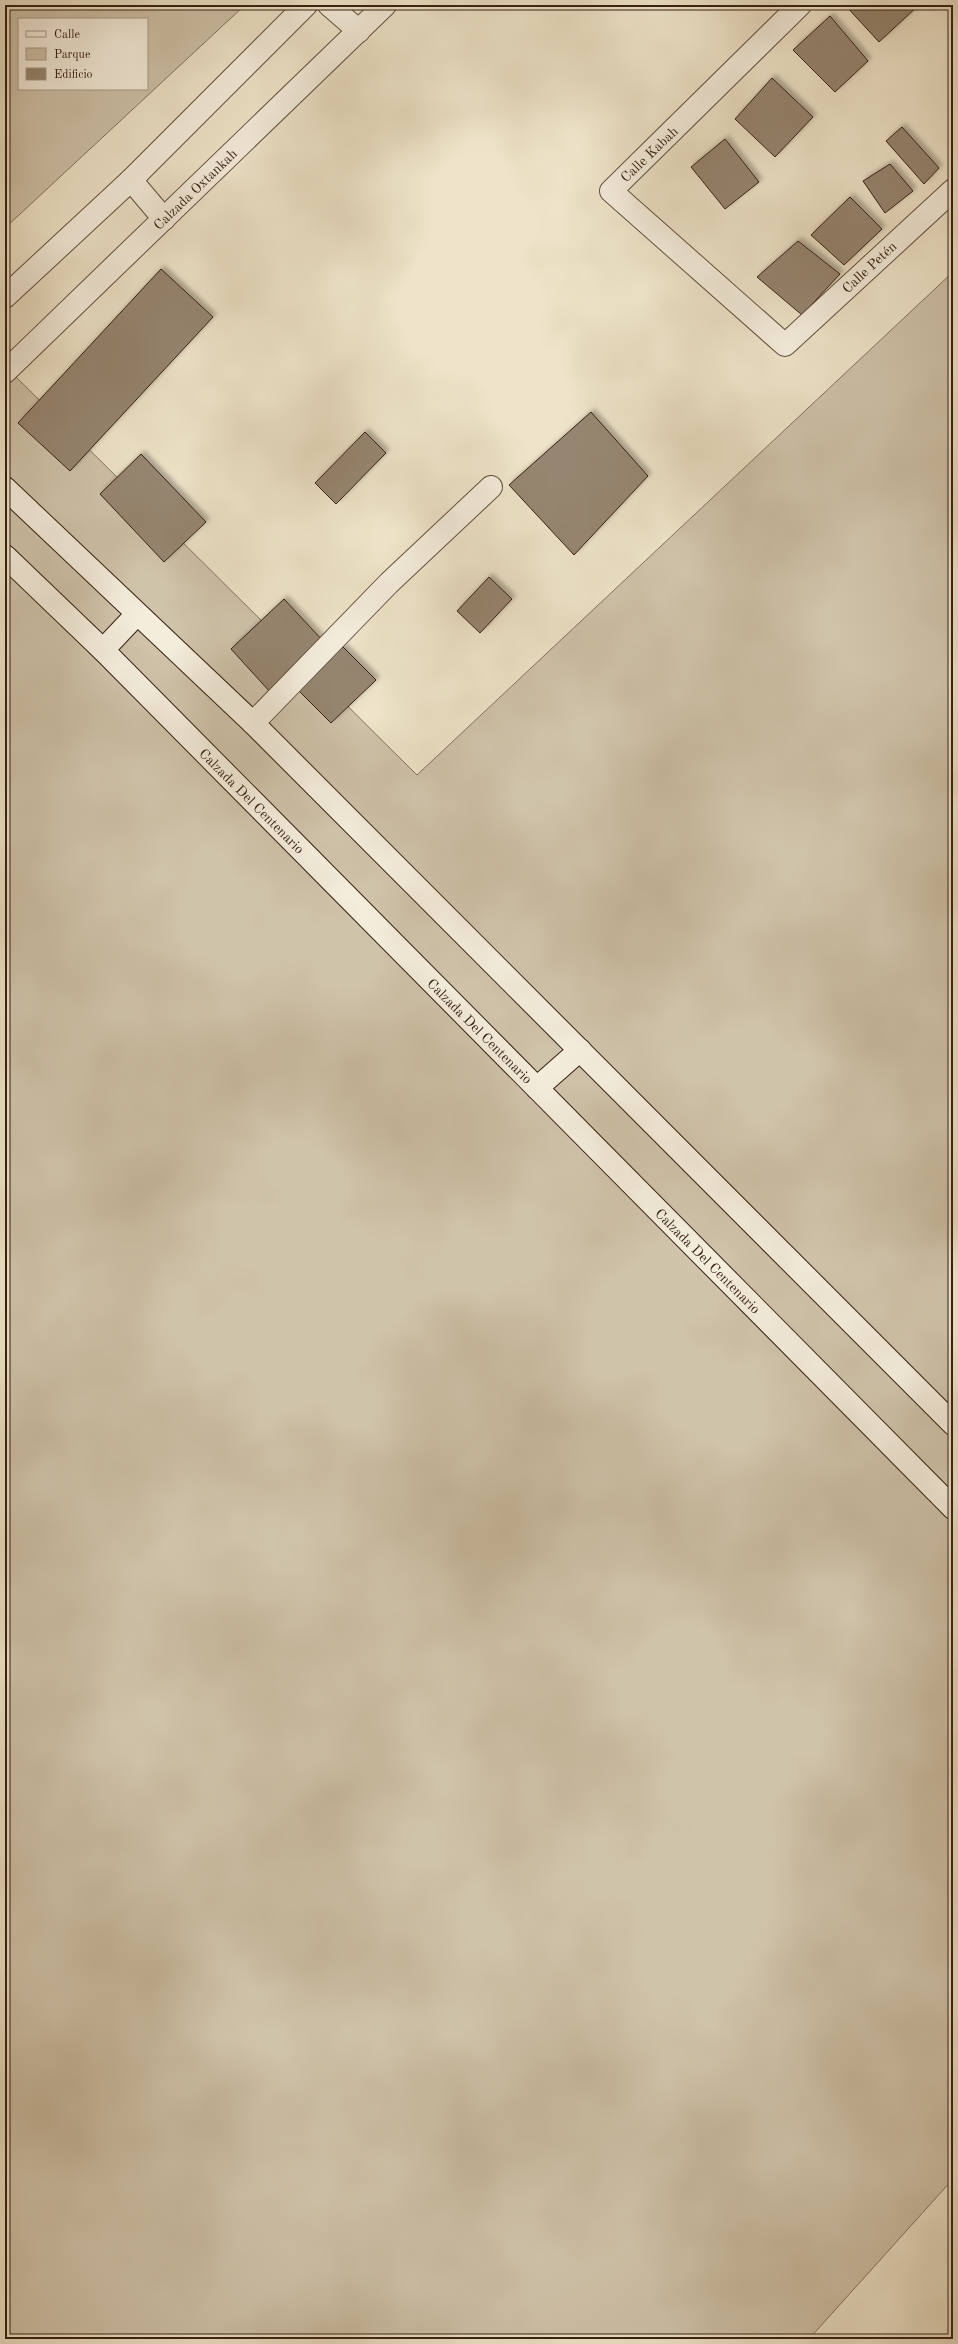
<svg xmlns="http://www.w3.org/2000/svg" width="958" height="2344" viewBox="0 0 958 2344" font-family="'Old Standard TT',serif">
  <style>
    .green { fill: #cfc3aa; stroke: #83725e; fill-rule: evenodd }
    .building { fill: #968671; stroke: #372012; filter: url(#shadow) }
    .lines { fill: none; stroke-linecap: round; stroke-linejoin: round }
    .minor-casing { stroke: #655140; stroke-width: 24 }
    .secondary-casing { stroke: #372012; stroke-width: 24 }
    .minor { stroke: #f4eddc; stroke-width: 22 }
    .secondary { stroke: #f4eddc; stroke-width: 22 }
    .labels { text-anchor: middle; stroke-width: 3.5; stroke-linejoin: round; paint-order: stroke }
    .street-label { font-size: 14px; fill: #372012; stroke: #f4eddc }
  </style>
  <defs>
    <filter id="shadow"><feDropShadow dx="3.5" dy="-3.5" stdDeviation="2" flood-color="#0004"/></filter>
  </defs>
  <rect width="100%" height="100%" fill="#eee4c9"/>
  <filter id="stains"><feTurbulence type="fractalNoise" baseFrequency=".005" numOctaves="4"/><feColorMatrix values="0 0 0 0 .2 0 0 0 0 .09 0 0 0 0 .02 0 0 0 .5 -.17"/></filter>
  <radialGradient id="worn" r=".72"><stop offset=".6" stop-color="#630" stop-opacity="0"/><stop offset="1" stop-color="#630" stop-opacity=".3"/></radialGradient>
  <g class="green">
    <path d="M5,5H245L5,228ZM19,19H147V89H19Z"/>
    <polygon points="953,272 953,2179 809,2339 5,2339 5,366 417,775"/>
  </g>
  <g class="building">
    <polygon points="845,5 919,5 879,42"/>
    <polygon points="830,16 868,61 835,92 793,50"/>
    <polygon points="772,78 813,117 775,157 735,119"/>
    <polygon points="902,127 939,168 924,184 886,141"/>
    <polygon points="725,139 759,182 725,209 691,167"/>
    <polygon points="890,164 913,191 885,213 863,181"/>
    <polygon points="850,197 882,229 844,265 811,235"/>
    <polygon points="798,241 840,274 802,315 757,277"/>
    <polygon points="161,269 213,317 70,471 18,423"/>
    <polygon points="591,412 648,476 574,555 509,485"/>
    <polygon points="365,432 386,453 336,504 315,483"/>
    <polygon points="141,454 206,522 164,562 100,494"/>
    <polygon points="489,577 512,599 480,633 457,611"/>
    <polygon points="284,599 325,643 271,693 231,649"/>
    <polygon points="342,646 376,680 331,723 298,690"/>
  </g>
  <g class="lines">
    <defs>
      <g id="minor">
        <polyline points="329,5 359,31"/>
        <polyline points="800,5 611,191 785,345 953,190"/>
        <polyline points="131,180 164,219"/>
        <polyline points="5,297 131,180 306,5"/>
        <polyline points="5,372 385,5"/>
        <polyline points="253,723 389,583 491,487"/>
      </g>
      <g id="secondary">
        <polyline points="5,488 253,723 953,1424"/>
        <polyline points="5,556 103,650 953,1508"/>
        <polyline points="103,650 137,614"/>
        <polyline points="537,1088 580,1050"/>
      </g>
    </defs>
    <use href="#minor" class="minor-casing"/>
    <use href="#secondary" class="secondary-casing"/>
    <use href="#minor" class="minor"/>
    <use href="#secondary" class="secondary"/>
  </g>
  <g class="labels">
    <g class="street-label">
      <text transform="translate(649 154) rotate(-44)" y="5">Calle Kabah</text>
      <text transform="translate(195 189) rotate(-44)" y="5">Calzada Oxtankah</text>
      <text transform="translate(869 267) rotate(-43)" y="5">Calle Petén</text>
      <text transform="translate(252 801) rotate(45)" y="5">Calzada Del Centenario</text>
      <text transform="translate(480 1031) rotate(45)" y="5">Calzada Del Centenario</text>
      <text transform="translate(708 1261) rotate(45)" y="5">Calzada Del Centenario</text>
    </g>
  </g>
  <rect width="958" height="2344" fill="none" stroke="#eee4c9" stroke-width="20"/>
  <rect x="6" y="6" width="946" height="2332" fill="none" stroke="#372012" stroke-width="2"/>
  <rect x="10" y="10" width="938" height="2324" fill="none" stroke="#372012"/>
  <rect x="18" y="18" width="130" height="72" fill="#f4eddc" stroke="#a89b8b"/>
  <rect x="26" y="31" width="20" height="6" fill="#f4eddc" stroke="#a89b8b"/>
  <text x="54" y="38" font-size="12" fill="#372012">Calle</text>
  <rect x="26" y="48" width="20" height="12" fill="#cfc3aa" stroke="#a89b8b"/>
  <text x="54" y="58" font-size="12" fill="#372012">Parque</text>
  <rect x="26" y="68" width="20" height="12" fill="#968671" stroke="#a89b8b"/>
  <text x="54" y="78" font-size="12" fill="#372012">Edificio</text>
  <rect width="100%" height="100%" filter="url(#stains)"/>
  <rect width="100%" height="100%" fill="url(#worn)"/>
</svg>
